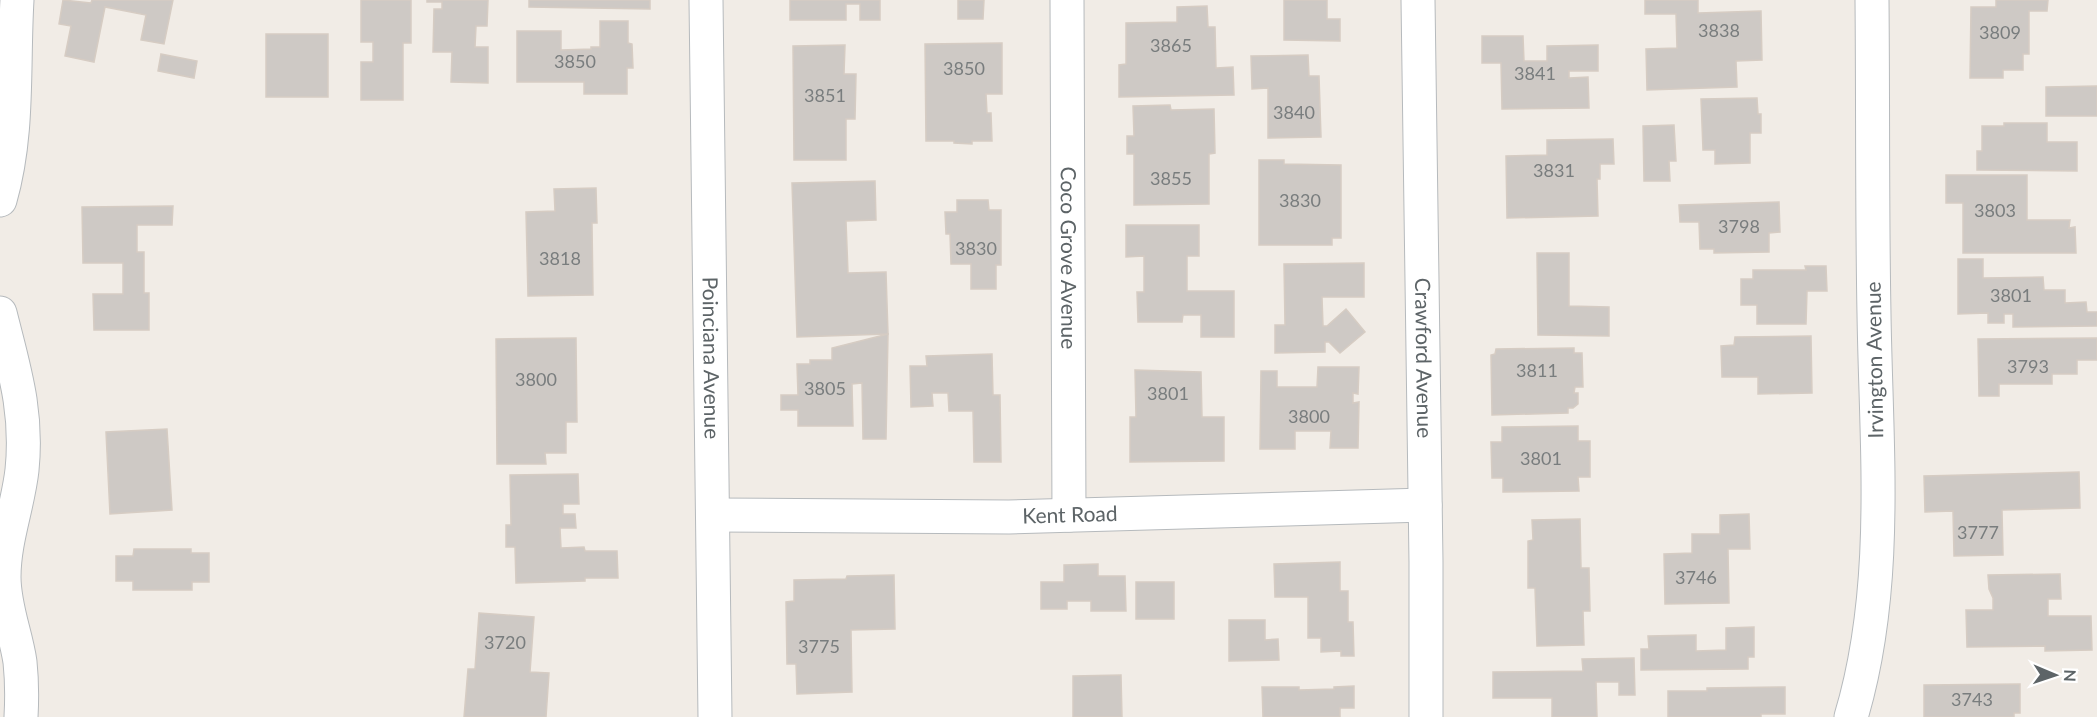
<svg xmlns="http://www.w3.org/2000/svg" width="2097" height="717" viewBox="0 0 2097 717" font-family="Lato,sans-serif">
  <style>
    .building { fill: #cec9c5; stroke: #d6ccc3; stroke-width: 1.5 }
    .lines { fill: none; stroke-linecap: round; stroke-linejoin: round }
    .minor-casing { stroke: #b6babd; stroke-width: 35 }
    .minor { stroke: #fff; stroke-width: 33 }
    .labels { text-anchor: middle; stroke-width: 6; stroke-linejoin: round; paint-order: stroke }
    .number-label { font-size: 18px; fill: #797d7e }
    .street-label { font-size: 21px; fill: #5d6467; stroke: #fff }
  </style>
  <rect width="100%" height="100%" fill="#f1ece6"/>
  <g class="building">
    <polygon points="63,0 91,3 92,0 173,0 164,44 141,40 146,15 105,7 94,62 65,56 71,26 59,24"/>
    <polygon points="361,0 411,0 411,43 403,43 403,100 361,100 361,62 373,62 373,42 361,42"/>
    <polygon points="427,0 488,0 487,26 476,26 475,47 488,47 488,83 451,82 452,52 433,52 434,9 442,9 442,2 427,2"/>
    <polygon points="529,0 650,0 650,9 529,7"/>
    <polygon points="790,0 880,0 880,20 860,20 860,4 846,4 846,20 790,20"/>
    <polygon points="958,0 984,0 983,19 958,19"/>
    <polygon points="1284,0 1327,0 1327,19 1340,19 1340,41 1284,40"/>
    <polygon points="1645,0 1698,0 1698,13 1761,11 1762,60 1736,61 1737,87 1647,90 1646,49 1677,48 1676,14 1645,14"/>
    <polygon points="1996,0 2048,0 2047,11 2029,11 2029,54 2023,54 2023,70 2003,70 2003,78 1970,78 1971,7 1996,7"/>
    <polygon points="1207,6 1208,27 1215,27 1216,68 1233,67 1234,95 1119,97 1119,65 1126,64 1126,23 1177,22 1177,7"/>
    <polygon points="600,21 628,21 628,43 632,44 633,68 627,68 627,94 584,94 584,82 517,82 517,31 561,31 561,50 591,49 591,47 600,47"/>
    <rect x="266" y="34" width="62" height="63"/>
    <polygon points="1482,36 1523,36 1524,61 1547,61 1547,46 1598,45 1598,71 1569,71 1569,78 1588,77 1589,108 1502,109 1501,63 1482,63"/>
    <polygon points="1002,43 1002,94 986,94 987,113 991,113 992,141 972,141 972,144 954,143 954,141 926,141 925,44"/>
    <polygon points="845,45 844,74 856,74 855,119 846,119 846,160 794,160 793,46"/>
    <polygon points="161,54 197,61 194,78 158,71"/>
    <polygon points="1308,55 1309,76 1319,76 1321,137 1268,138 1268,88 1252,89 1251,56"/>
    <polygon points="2097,86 2097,116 2046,116 2046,87"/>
    <polygon points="1757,98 1758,114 1761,114 1761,133 1750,133 1750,163 1715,164 1715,150 1703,150 1701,99"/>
    <polygon points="1170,105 1171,110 1214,109 1215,153 1209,154 1209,204 1134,205 1134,154 1127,154 1127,136 1134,136 1133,106"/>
    <polygon points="2004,123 2047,123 2047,142 2077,142 2077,171 1977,170 1977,151 1982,151 1982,126 2004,126"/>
    <polygon points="1674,125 1676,161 1669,161 1670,181 1644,181 1643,126"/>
    <polygon points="1613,139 1614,164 1600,164 1600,179 1597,179 1598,216 1507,218 1506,156 1547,155 1547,140"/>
    <polygon points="1259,160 1284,160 1284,164 1341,165 1341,238 1332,238 1332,245 1259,245"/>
    <polygon points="1946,175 2027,175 2027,220 2070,220 2069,228 2075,227 2076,253 1963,253 1963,203 1946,203"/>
    <polygon points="875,181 876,220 846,221 848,273 886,272 888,334 797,337 792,183"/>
    <polygon points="596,188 597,223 592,223 593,295 528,296 526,212 555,211 554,189"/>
    <polygon points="957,200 988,200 989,210 1001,210 1001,265 996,265 996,289 971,289 971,264 951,264 950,234 946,234 945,212 957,212"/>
    <polygon points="1779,202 1780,232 1769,233 1769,252 1714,253 1714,249 1700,249 1699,222 1680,222 1679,205"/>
    <polygon points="173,206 172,225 137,225 137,252 144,252 144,293 149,293 149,330 94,330 93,294 123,294 123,263 83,263 82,207"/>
    <polygon points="1126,225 1199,225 1199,256 1187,256 1187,291 1234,291 1234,337 1201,337 1201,315 1183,315 1182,322 1138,322 1137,292 1144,292 1144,256 1126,257"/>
    <polygon points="1537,253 1569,253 1569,306 1609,307 1609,336 1538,335"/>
    <polygon points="1958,259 1983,259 1983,278 2043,277 2044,290 2065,290 2065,303 2086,302 2087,312 2097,312 2097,326 2013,327 2013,314 2004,314 2004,323 1988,323 1988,313 1958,314"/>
    <polygon points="1364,263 1364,297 1322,297 1323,326 1327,326 1346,309 1365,332 1340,353 1329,342 1325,342 1325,352 1275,353 1275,325 1285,325 1284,264"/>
    <polygon points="1805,266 1826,266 1827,291 1807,291 1806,324 1757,324 1757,305 1741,305 1741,279 1753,279 1753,270 1806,270"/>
    <polygon points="888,334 886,439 863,439 862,383 852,384 853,426 798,426 798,410 781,410 781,395 798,395 797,364 810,364 810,360 832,360 832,348"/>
    <polygon points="1811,336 1812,393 1758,394 1758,377 1722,377 1721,346 1734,345 1735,337"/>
    <polygon points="576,338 577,422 566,422 566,453 545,453 546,464 497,464 496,339"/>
    <polygon points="2097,338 2097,360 2077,360 2077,374 2052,374 2052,384 1999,384 1999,396 1979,396 1978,339"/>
    <polygon points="1574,348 1574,353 1582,353 1583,387 1575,387 1574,393 1578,393 1578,404 1573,408 1568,408 1568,413 1492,415 1491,355 1495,354 1496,349"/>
    <polygon points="992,354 993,395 1000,395 1001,462 974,462 973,411 949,411 948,393 932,393 933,406 911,407 910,366 927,366 926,356"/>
    <polygon points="1318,367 1359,367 1358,394 1353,393 1353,403 1359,402 1358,448 1330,448 1331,431 1295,431 1295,449 1260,449 1261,371 1277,371 1277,387 1317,387"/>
    <polygon points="1135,370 1201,372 1202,417 1224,417 1224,461 1130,462 1130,417 1136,417"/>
    <polygon points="1578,426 1578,441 1590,441 1590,477 1578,477 1579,491 1503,492 1503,478 1492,478 1491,442 1502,442 1502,427"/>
    <polygon points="167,429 172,510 110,514 106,432"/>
    <polygon points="2079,472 2080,508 2002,510 2003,555 1954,556 1953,511 1925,512 1924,476"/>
    <polygon points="578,474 579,504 563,504 563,514 575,514 576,528 560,528 561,548 584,547 585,551 617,551 618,578 585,578 585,581 516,583 515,547 506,547 506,525 511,525 510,475"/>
    <polygon points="1749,514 1750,549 1728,549 1729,603 1665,604 1664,554 1692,553 1692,534 1720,534 1720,515"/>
    <polygon points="1580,519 1581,568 1589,568 1590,611 1583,611 1584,645 1537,646 1535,588 1528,588 1528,541 1533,540 1532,520"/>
    <polygon points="134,549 191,549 191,553 209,553 209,582 192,582 192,590 133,590 133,581 116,581 116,556 133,556"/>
    <polygon points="1340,562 1340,591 1348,591 1348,622 1353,622 1354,656 1341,656 1341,651 1321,652 1321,638 1308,638 1308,597 1275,597 1274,564"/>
    <polygon points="1098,564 1098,576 1125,576 1126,611 1091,611 1091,601 1067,601 1067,609 1041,609 1041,582 1064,582 1064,565"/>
    <polygon points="2060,574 2061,599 2048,599 2048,616 2091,616 2092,650 2045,651 2045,646 1967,647 1966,610 1993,610 1993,598 1989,589 1988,575"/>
    <polygon points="894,575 895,629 851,630 852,692 797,694 796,664 787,664 786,602 794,601 794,580 846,579 847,576"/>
    <rect x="1136" y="582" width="38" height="37"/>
    <polygon points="479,613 534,617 530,672 549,673 546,717 464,717 468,669 475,669"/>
    <polygon points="1229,620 1265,620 1265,640 1278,639 1279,660 1229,661"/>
    <polygon points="1754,627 1754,657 1748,657 1748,669 1641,670 1641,649 1649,649 1648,636 1696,635 1696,651 1726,650 1726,628"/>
    <polygon points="1634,658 1635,695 1619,695 1619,682 1596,682 1597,717 1552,717 1552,698 1493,698 1493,672 1583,671 1582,659"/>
    <polygon points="1121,675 1122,717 1073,717 1073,676"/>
    <polygon points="2020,684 2020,713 2014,713 2014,717 1924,717 1924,685"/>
    <polygon points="1354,686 1354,708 1340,708 1340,717 1263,717 1262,687 1299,687 1299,690 1334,689 1334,687"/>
    <polygon points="1785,687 1785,714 1761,714 1761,717 1668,717 1668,691 1707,691 1707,688"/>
  </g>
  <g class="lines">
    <defs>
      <g id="minor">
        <path id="s1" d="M706,0L715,717"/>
        <path id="s2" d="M1067,0L1069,515"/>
        <path id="s3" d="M1418,0L1426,562V717"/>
        <path d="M0,200C19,134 13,67 17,0"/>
        <path d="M0,313C14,369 28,411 22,470C18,506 4,540 4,577C4,607 16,634 20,662C22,681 22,699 21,717"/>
        <path id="s4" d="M714,515L1009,517L1425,505"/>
        <path d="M1851,717C1890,587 1876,448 1874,314C1872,210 1873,105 1872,0"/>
      </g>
    </defs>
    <use href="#minor" class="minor-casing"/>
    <use href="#minor" class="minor"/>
  </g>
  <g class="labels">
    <g class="number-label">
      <text x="1719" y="37">3838</text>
      <text x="2000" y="39">3809</text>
      <text x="1171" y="52">3865</text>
      <text x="575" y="68">3850</text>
      <text x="964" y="75">3850</text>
      <text x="1535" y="80">3841</text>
      <text x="825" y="102">3851</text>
      <text x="1294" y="119">3840</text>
      <text x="1554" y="177">3831</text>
      <text x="1171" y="185">3855</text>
      <text x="1300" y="207">3830</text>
      <text x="1995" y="217">3803</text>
      <text x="1739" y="233">3798</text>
      <text x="976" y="255">3830</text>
      <text x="560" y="265">3818</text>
      <text x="2011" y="302">3801</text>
      <text x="2028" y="373">3793</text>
      <text x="1537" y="377">3811</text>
      <text x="536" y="386">3800</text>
      <text x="825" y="395">3805</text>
      <text x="1168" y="400">3801</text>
      <text x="1309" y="423">3800</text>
      <text x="1541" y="465">3801</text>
      <text x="1978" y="539">3777</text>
      <text x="1696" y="584">3746</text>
      <text x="505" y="649">3720</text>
      <text x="819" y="653">3775</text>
      <text x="1972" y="706">3743</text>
    </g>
    <g class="street-label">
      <text dy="7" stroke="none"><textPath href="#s2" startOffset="258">Coco Grove Avenue</textPath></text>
      <text dy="7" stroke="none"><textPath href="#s1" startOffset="358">Poinciana Avenue</textPath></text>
      <text dy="7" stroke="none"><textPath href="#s3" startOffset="358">Crawford Avenue</textPath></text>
      <text transform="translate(1875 360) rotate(-91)" y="7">Irvington Avenue</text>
      <text dy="7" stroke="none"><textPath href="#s4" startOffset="356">Kent Road</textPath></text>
    </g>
  </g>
  <g transform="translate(2055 675) rotate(92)" stroke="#ffffff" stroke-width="4.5" paint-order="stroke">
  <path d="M0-4.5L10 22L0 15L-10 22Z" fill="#5d6467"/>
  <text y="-9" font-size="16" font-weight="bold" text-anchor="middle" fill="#5d6467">N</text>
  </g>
</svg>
